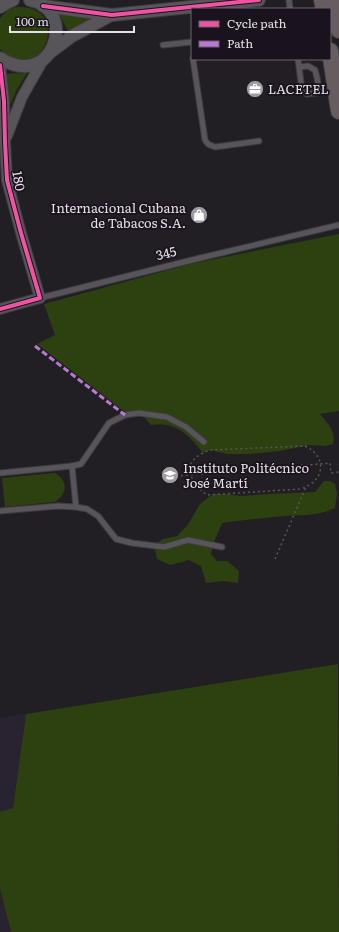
<svg xmlns="http://www.w3.org/2000/svg" width="339" height="932" viewBox="0 0 339 932" font-family="Literata,serif">
  <style>
    .commercial { fill: #292230 }
    .green { fill: #2d400f }
    .lines { fill: none; stroke-linecap: round; stroke-linejoin: round }
    .service-casing { stroke: #3f3c41; stroke-width: 7 }
    .minor-casing { stroke: #3f3c41; stroke-width: 12 }
    .tertiary-casing { stroke: #3f3c41; stroke-width: 14 }
    .primary-casing { stroke: #3f3c41; stroke-width: 18 }
    .path { stroke: #59565a; stroke-width: 1.5; stroke-dasharray: 2 3; stroke-linecap: butt }
    .service { stroke: #58555a; stroke-width: 5 }
    .minor { stroke: #58555a; stroke-width: 10 }
    .tertiary { stroke: #58555a; stroke-width: 12 }
    .primary { stroke: #675c60; stroke-width: 16 }
    .quiet { stroke: #ba77d6; stroke-width: 3; stroke-dasharray: 6 3; stroke-linecap: butt }
    .cycleway-casing { stroke: #1a131d; stroke-width: 6 }
    .cycleway { stroke: #f153a3; stroke-width: 4 }
    .labels { text-anchor: middle; stroke-width: 3.5; stroke-linejoin: round; paint-order: stroke }
    .poi-label { font-size: 13px; fill: #e5e0e8; stroke: #1a131d; text-anchor: start }
    .street-label { font-size: 13px; fill: #e5e0e8; stroke: #1a131d }
  </style>
  <rect width="100%" height="100%" fill="#221f24"/>
  <g class="commercial">
    <polygon points="26,714 13,810 0,813 0,718"/>
    <polygon points="0,889 11,932 0,932"/>
  </g>
  <g class="green">
    <path d="M16,7C75,4 42,91 0,49V18L8,10Z"/>
    <polygon points="57,11 97,17 68,31"/>
    <polygon points="27,73 17,89 8,110 5,74"/>
    <path d="M339,234V411L320,414C328,424 336,431 333,444L325,446L309,445L280,451L249,454H228L210,450L203,453C189,435 175,421 151,425L138,410L125,412L37,344L55,335L44,304L190,264Z"/>
    <path d="M55,473C68,480 68,495 54,502L5,507L2,478Z"/>
    <path d="M324,481H330L335,484L337,493L335,508C319,516 301,515 284,516C263,518 242,520 222,523L214,542L211,554L217,561H227L239,571L238,583L223,581L206,583L201,566L189,560L170,565L157,559L154,545L163,539L177,536L187,526L200,504L213,494H227L240,496L270,494L315,492Z"/>
    <polygon points="338,664 339,932 11,932 0,889 0,812 13,808 26,714"/>
  </g>
  <g class="lines">
    <defs>
      <g id="service">
        <polyline points="289,0 290,9"/>
        <polyline points="163,45 192,42"/>
        <polyline points="193,59 205,140 208,144 215,147 259,141"/>
        <path d="M298,59L302,90L307,94L316,93C320,86 317,78 315,70L308,66L299,67"/>
        <polyline points="40,298 196,259 339,225"/>
        <polyline points="72,466 76,507"/>
        <polyline points="0,473 72,466 81,464 109,423 125,415 139,413 167,417 186,427 204,442"/>
        <polyline points="0,511 58,506 76,507 87,509 98,516 116,539 132,543 164,547 188,540 222,547"/>
      </g>
      <g id="minor">
        <polyline points="0,65 4,101 5,142 7,180 21,233 40,298 0,309"/>
        <polyline points="7,136 22,97 43,60"/>
      </g>
      <g id="tertiary">
        <polyline points="43,6 112,15 259,0"/>
        <polyline points="0,7 5,4 13,0"/>
        <polyline points="52,51 72,36 111,15"/>
        <path d="M0,58C53,92 79,9 30,0"/>
      </g>
      <g id="primary">
        <polyline points="322,0 324,9"/>
        <polyline points="334,0 339,30"/>
        <polyline points="330,51 339,111"/>
      </g>
    </defs>
    <use href="#service" class="service-casing"/>
    <use href="#minor" class="minor-casing"/>
    <use href="#tertiary" class="tertiary-casing"/>
    <use href="#primary" class="primary-casing"/>
    <g class="path">
      <path d="M305,446C328,457 325,482 300,489L207,495C186,479 181,460 210,450Z"/>
      <polyline points="166,477 330,463 331,473 339,472"/>
      <polyline points="275,559 306,487"/>
    </g>
    <use href="#service" class="service"/>
    <use href="#minor" class="minor"/>
    <use href="#tertiary" class="tertiary"/>
    <use href="#primary" class="primary"/>
    <polyline class="quiet" points="35,346 125,415"/>
    <defs>
      <g id="cycleway">
        <polyline points="43,6 112,15 259,0"/>
        <polyline points="0,65 4,101 5,142 7,180 21,233 40,298 0,309"/>
      </g>
    </defs>
    <use href="#cycleway" class="cycleway-casing"/>
    <use href="#cycleway" class="cycleway"/>
  </g>
  <defs>
    <symbol id="office-disc" viewBox="-11 -11 22 22"><circle r="9.5" fill="#a19ca3" stroke="#1a131d"/><path d="M-6-3h4V-5.5h4V-3h4V5H-6ZM-1-4.5V-3h2v-1.5ZM-6 0V1H6V0Z" fill="#fff"/></symbol>
    <symbol id="shop-disc" viewBox="-11 -11 22 22"><circle r="9.5" fill="#a19ca3" stroke="#1a131d"/><path d="M-5-2.5h2.3a2.7 3.5 0 0 1 5.4 0H5L5.5 6h-11ZM-1.5-2.5h3a1.5 2.3 0 0 0-3 0Z" fill="#fff"/></symbol>
    <symbol id="school-disc" viewBox="-11 -11 22 22"><circle r="9.5" fill="#a19ca3" stroke="#1a131d"/><path d="M0-5L7-2L0 1L-7-2ZM-4 1L0 2.5L4 1V4Q0 6-4 4Z" fill="#fff"/></symbol>
  </defs>
  <g fill-rule="evenodd">
    <use href="#office-disc" x="245" y="79" width="20" height="20"/>
    <use href="#shop-disc" x="189" y="205" width="20" height="20"/>
    <use href="#school-disc" x="160" y="465" width="20" height="20"/>
  </g>
  <g class="labels">
    <g class="poi-label">
      <text x="268" y="94">LACETEL</text>
      <text x="186" y="213" text-anchor="end">Internacional Cubana<tspan x="186" dy="15">de Tabacos S.A.</tspan></text>
      <text x="183" y="473">Instituto Politécnico<tspan x="183" dy="15">José Martí</tspan></text>
    </g>
    <g class="street-label">
      <text transform="translate(19 181) rotate(80)" y="5">180</text>
      <text transform="translate(166 253) rotate(-14)" y="5">345</text>
    </g>
  </g>
  <rect x="191" y="8" width="140" height="52" fill="#1a131d" stroke="#6b656e"/>
  <rect x="199" y="21" width="20" height="6" fill="#f153a3" stroke="#6b656e"/>
  <text x="227" y="28" font-size="12" fill="#e5e0e8">Cycle path</text>
  <rect x="199" y="41" width="20" height="6" fill="#ba77d6" stroke="#6b656e"/>
  <text x="227" y="48" font-size="12" fill="#e5e0e8">Path</text>
  <path d="M10 26v6h124v-6" fill="none" stroke="#e5e0e8" stroke-width="2"/>
  <text x="16" y="26" font-size="12" fill="#e5e0e8" stroke="#1a131d" stroke-width="3" paint-order="stroke">100 m</text>
</svg>
